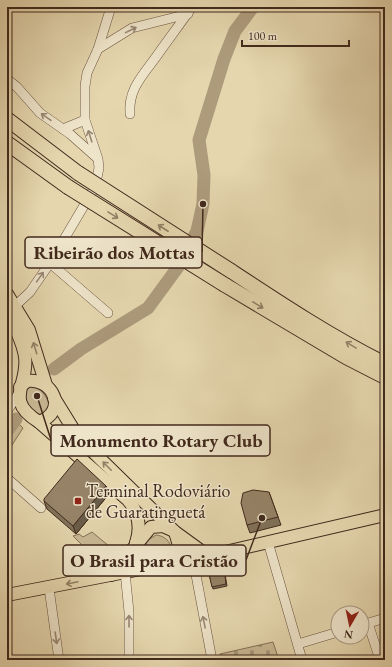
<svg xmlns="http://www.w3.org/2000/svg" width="392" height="667" viewBox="0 0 392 667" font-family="'EB Garamond',serif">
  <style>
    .green { fill: #c9b995; stroke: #857158 }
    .cemetery { fill: url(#cemetery-stones); stroke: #857158 }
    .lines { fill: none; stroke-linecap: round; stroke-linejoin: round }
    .river { stroke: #ad9b7c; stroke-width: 13 }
    .minor-casing { stroke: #6a5440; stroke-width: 10 }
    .major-casing { stroke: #41291c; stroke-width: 14 }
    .highway-casing { stroke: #41291c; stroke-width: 16 }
    .minor { stroke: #eee4ca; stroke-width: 9 }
    .major { stroke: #e5d6ae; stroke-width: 12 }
    .highway { stroke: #e5d6ae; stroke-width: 14 }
    .highway-bridge-casing { stroke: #41291c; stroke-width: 16; stroke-linecap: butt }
    .highway-bridge { stroke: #e5d6ae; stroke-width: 14 }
    .wall { fill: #817159; stroke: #41291c }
    .shaded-wall { fill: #695c49; stroke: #41291c }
    .building { fill: #968368; stroke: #41291c }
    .oneway { stroke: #988673 }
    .oneway2 { stroke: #938065 }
    .poi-dot { fill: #8f2418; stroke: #eee4ca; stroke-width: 1.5 }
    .labels { text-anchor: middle; stroke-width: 3; stroke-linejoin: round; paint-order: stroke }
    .poi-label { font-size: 18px; fill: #41291c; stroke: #eee4ca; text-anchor: start }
    .leader { fill: none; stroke: #41291c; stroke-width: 1.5 }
    .callout-dot { fill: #41291c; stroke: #eee4ca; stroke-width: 1.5 }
    .callout { fill: #eee4ca; stroke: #41291c; stroke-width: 1.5 }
    .callout-label { font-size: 19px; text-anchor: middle; font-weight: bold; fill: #41291c }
  </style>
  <defs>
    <pattern id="cemetery-stones" width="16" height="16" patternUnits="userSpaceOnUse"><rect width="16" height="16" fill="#c9b995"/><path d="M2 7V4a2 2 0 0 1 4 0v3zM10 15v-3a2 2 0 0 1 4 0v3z" fill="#a59679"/></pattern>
  </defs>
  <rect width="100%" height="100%" fill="#e5d6ae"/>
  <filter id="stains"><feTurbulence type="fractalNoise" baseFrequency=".005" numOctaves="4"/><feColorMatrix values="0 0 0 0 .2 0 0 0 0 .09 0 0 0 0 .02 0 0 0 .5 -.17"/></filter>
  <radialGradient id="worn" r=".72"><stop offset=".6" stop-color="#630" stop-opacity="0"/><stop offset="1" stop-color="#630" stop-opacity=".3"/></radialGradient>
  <g class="green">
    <path d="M35,385C43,391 50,400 49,410L41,415C28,411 16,389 35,385Z"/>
    <polygon points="11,416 23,428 7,453 7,417"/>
    <polygon points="92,532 109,546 108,562 104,572 93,576 87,550 73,536 79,534 83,537"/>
    <path d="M156,535C168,536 175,547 169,558L152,562L144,548L148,540Z"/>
  </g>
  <polygon class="cemetery" points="273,642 279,660 221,660 220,654"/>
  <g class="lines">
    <g class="river">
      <polyline points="54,369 81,349 148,308 178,267 197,231 203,204 204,175 199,140 224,59 235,31 253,7"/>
      <polyline points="7,431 16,419"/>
    </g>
    <defs>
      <g id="minor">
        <polyline points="98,49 132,28 188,14"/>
        <polyline points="7,79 17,87 40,113 70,134 97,158"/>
        <path d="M130,114C128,90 142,76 156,57C168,40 180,24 192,7"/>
        <polyline points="63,129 85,120"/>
        <polyline points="50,263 108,313"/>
        <polyline points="15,306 30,292 50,263 95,187 99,168 98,159 85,120 85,86 87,73 98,49 111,7"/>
        <polyline points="7,411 19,393"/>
        <polyline points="7,478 41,508"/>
        <polyline points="268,542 302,660"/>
        <polyline points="193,559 212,660"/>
        <polyline points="125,572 129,612 129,660"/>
        <polyline points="49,588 59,660"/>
        <polyline points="368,623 380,660"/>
        <polyline points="362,625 385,618"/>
        <polyline points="298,644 338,632"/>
      </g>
      <g id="major">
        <polyline points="7,294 29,330 46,385"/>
        <path d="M7,311C14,326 23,341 25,357C29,385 3,400 39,422L128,500C139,513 141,528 136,543"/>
        <path d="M20,387L27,381C52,377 69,411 39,422"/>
        <polyline points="54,398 75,432 83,442 175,532 208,556"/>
        <path d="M136,543C141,556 144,564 158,565"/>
        <path d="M167,563C185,557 179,546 175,532"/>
        <polyline points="111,575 151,527 163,526 172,530"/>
        <polyline points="7,595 208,556 385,515"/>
      </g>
      <g id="highway">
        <polyline points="7,119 78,173"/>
        <polyline points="7,143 68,187"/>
        <path d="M231,271C281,304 331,337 385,364"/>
        <polyline points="225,285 346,357 385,377"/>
      </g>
    </defs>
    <use href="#minor" class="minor-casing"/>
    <use href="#major" class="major-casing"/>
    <use href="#highway" class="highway-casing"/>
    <use href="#minor" class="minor"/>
    <use href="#major" class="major"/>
    <use href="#highway" class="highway"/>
    <defs>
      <g id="highway-bridge">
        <polyline points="78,173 231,271"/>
        <polyline points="68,187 225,285"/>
      </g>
    </defs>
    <use href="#highway-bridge" class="highway-bridge-casing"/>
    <use href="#highway-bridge" class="highway-bridge"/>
  </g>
  <g class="wall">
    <polygon points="106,486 109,494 76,534 47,509 44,501"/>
    <polygon points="269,492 281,525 250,533 247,525"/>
    <polygon points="224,568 227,586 213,589 208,570"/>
  </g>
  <polygon class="shaded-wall" points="106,486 109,494 76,534 73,526"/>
  <g class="building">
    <polygon points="77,459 106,486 73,526 44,501 44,499"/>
    <polygon points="253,490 269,492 278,517 247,525 241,503 243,493"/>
    <polygon points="224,568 226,584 212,587 208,570"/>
  </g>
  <defs><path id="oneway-shaft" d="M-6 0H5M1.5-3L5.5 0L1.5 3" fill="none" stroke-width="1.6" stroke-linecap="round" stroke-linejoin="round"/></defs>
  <g class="oneway">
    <use href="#oneway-shaft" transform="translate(131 30) rotate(-26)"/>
    <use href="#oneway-shaft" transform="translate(46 117) rotate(-145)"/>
    <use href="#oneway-shaft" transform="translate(90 136) rotate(-108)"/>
    <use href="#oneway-shaft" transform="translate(40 277) rotate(-55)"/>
    <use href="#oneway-shaft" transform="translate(129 621) rotate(-90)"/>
    <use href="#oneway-shaft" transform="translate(204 622) rotate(-101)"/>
    <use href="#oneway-shaft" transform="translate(56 638) rotate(82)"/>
  </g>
  <g class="oneway2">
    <use href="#oneway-shaft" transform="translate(113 215) rotate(32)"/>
    <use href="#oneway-shaft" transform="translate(163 228) rotate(-147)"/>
    <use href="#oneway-shaft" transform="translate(258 305) rotate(31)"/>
    <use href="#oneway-shaft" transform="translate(351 345) rotate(-149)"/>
    <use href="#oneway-shaft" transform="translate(35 348) rotate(-107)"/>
    <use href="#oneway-shaft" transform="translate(107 466) rotate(-135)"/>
    <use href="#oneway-shaft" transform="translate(72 583) rotate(168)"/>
  </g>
  <rect class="poi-dot" x="74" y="497" width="8" height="8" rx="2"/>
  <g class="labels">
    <g class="poi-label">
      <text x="86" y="497">Terminal Rodoviário<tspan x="86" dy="21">de Guaratinguetá</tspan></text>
    </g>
  </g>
  <path class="leader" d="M203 204L202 252M37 396L51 440M262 518L246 560"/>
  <g class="callout-dot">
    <circle cx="203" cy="204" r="4"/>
    <circle cx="37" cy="396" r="4"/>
    <circle cx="262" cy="518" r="4"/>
  </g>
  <g class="callout">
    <rect x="25" y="237" width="177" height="31" rx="4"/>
    <rect x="51" y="425" width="219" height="31" rx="4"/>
    <rect x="63" y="545" width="183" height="31" rx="4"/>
  </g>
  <g class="callout-label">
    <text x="114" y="259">Ribeirão dos Mottas</text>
    <text x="161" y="447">Monumento Rotary Club</text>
    <text x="154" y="567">O Brasil para Cristão</text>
  </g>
  <rect width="392" height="667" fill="none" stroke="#e5d6ae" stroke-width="24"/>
  <rect x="8" y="8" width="376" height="651" fill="none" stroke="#41291c" stroke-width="2"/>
  <rect x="12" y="12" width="368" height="643" fill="none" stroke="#41291c"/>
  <g transform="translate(350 625) rotate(189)"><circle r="19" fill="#eee4ca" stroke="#a99984"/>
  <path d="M0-3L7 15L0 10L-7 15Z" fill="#8f2418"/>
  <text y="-6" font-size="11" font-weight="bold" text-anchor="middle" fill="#41291c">N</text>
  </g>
  <path d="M242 40v6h107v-6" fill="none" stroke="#41291c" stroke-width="2"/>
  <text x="248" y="40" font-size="12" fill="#41291c" stroke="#eee4ca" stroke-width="3" paint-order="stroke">100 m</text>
  <rect width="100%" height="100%" filter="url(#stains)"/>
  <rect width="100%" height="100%" fill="url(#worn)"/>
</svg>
